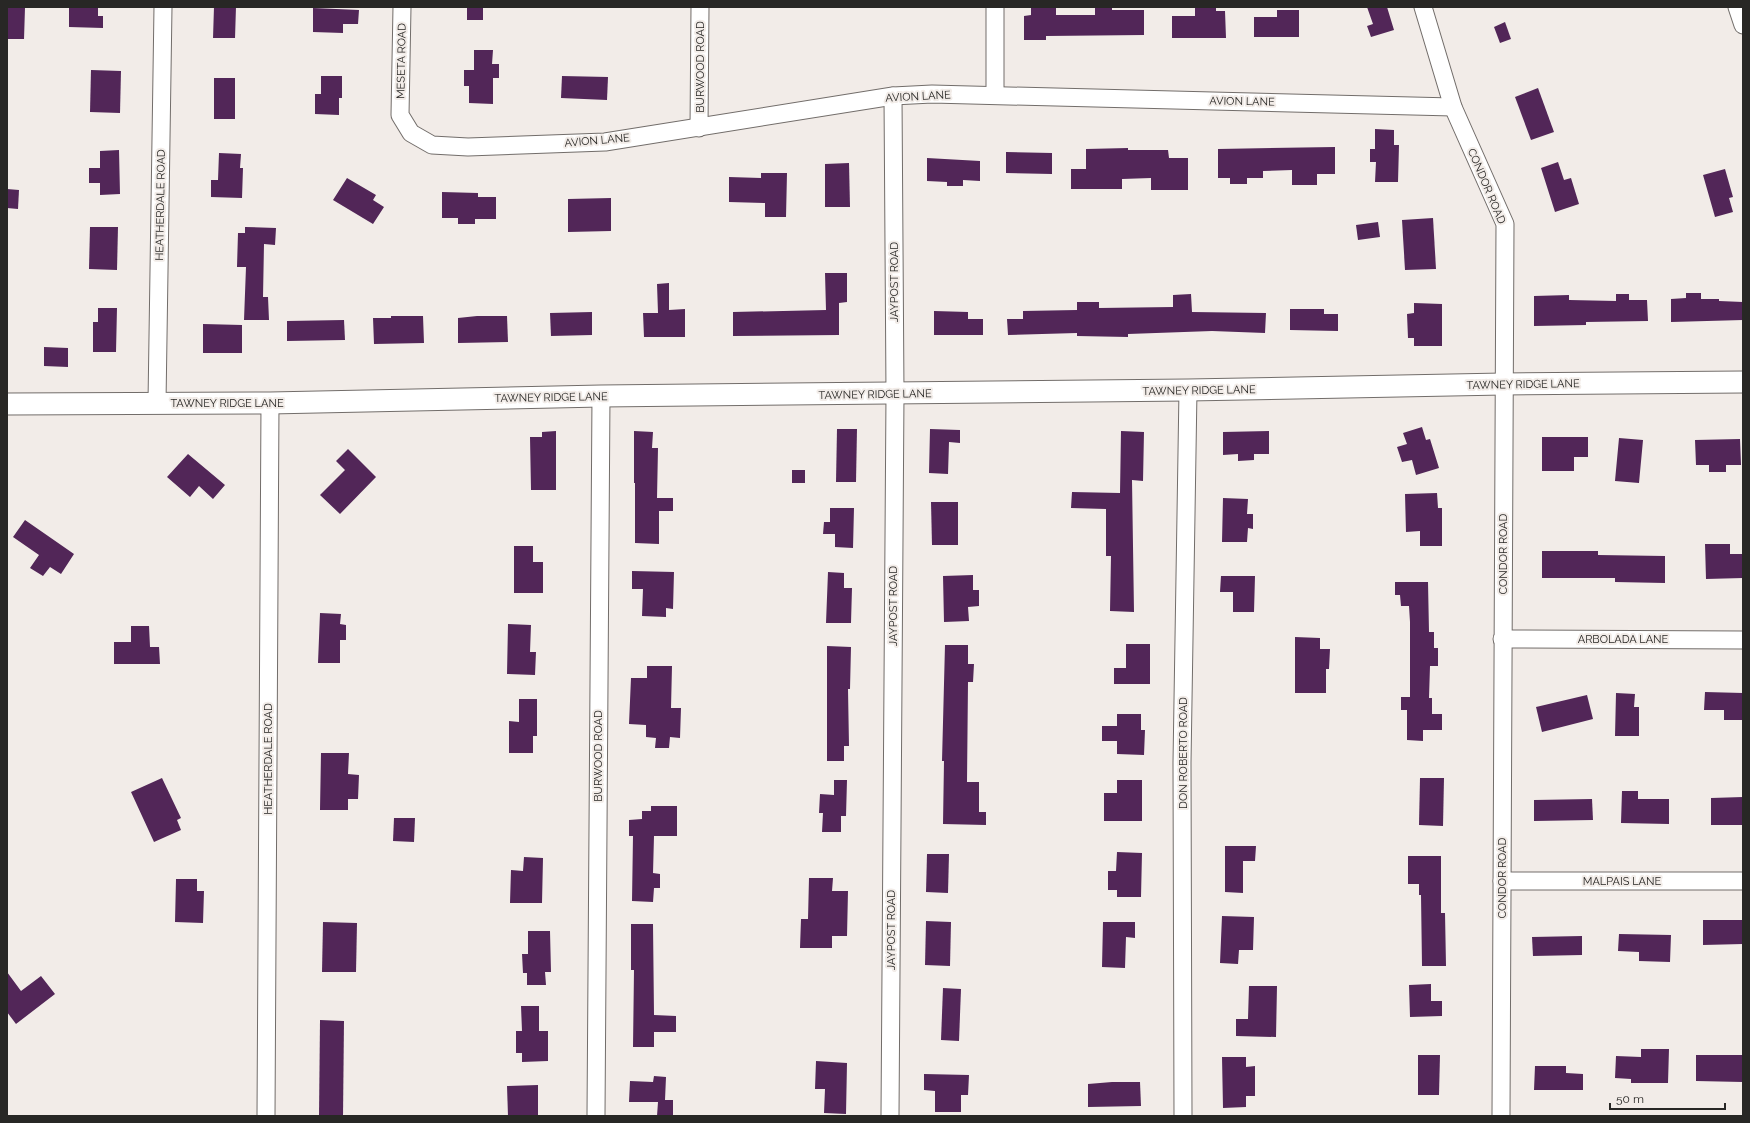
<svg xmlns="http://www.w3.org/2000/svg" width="1750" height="1123" viewBox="0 0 1750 1123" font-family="Raleway,sans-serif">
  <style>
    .building { fill: #522658 }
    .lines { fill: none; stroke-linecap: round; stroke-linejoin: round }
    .minor-casing { stroke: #726d6a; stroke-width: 19 }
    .tertiary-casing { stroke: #726d6a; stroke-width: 23 }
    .minor { stroke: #fff; stroke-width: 17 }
    .tertiary { stroke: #fff; stroke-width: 21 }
    .labels { text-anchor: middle; stroke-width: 4; stroke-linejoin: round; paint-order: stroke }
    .street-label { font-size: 11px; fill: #282725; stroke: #f2ece8 }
  </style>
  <rect width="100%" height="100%" fill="#f2ece8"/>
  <g class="building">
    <polygon points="7,7 25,7 24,39 7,39"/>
    <polygon points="69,7 98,7 98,16 103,16 103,28 69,27"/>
    <polygon points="214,7 236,7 235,38 213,38"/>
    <rect x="467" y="7" width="16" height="13"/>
    <polygon points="1031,7 1056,7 1056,15 1095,15 1095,7 1112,7 1112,10 1144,10 1144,35 1046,36 1046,40 1024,40 1024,16 1031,15"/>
    <polygon points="1195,7 1216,7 1216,11 1225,11 1226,38 1172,38 1172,16 1195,16"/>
    <polygon points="1367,7 1387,7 1394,30 1371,37 1367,26 1373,24"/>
    <polygon points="313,8 359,10 358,24 343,24 343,33 313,32"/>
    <polygon points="1277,10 1299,10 1299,37 1254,37 1254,17 1277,17"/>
    <polygon points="1505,22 1511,39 1500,43 1494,27"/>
    <polygon points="474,50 493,50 492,64 499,64 499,78 493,78 493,104 469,103 469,86 464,86 464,70 474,70"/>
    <polygon points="91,70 121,71 120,113 90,112"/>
    <polygon points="321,76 342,76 342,98 339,98 339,115 315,114 315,94 321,94"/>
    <polygon points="562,76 608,77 607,100 561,98"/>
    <rect x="214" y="78" width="21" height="41"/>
    <polygon points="1538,88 1554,132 1531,140 1515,97"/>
    <polygon points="1375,129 1394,130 1394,145 1399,145 1398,182 1375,182 1376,162 1370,162 1370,149 1375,149"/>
    <polygon points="1335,147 1335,174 1317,174 1317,185 1292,185 1292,170 1263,171 1263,178 1247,178 1247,184 1230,184 1230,178 1218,178 1218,149"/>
    <polygon points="1128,148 1128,150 1168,150 1169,158 1188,158 1188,190 1151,190 1151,178 1122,179 1122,189 1071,189 1071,169 1086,169 1086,149"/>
    <polygon points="119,150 120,194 100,195 100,183 89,183 89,168 100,168 100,151"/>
    <polygon points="1006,152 1052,153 1052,174 1006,173"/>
    <polygon points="219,153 241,154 240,168 243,168 242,198 211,197 211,180 218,180"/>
    <polygon points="927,158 980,161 980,181 963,180 963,186 947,186 947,182 927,181"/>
    <polygon points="1558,162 1564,180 1571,178 1579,204 1555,212 1541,168"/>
    <polygon points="849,163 850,207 825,207 825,164"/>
    <polygon points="1725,169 1733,197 1729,198 1733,212 1715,217 1703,175"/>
    <polygon points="761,173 787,173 786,217 765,217 765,203 729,202 729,177 761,178"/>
    <polygon points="347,178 376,195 373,200 384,207 373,224 333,200"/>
    <polygon points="7,189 19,190 18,209 7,208"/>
    <polygon points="442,192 478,193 478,197 496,197 496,219 475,219 475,224 458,224 458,218 442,218"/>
    <polygon points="611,198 611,231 568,232 568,199"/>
    <polygon points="1433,218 1436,269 1405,270 1402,220"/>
    <polygon points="1378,222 1380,237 1358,240 1356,225"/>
    <polygon points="90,227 118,227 117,270 89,269"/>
    <polygon points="245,227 276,228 275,245 264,244 263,297 268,297 269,320 244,320 246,267 237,267 238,233 245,233"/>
    <polygon points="825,273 847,273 847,302 839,303 839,335 733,336 733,312 826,310"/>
    <polygon points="669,283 669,310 685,309 685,337 644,337 643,313 658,313 657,284"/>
    <polygon points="1686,293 1701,293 1701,299 1719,299 1719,301 1743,302 1743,320 1671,322 1671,299 1686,298"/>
    <polygon points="1191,294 1192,312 1266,313 1265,333 1212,331 1128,334 1128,337 1077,336 1077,333 1008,335 1007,319 1023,319 1023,311 1077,310 1077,302 1099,302 1099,308 1173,307 1173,295"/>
    <polygon points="1616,294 1629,294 1629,300 1647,300 1648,321 1586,322 1586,325 1534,326 1534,296 1569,295 1569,300 1616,301"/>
    <polygon points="1414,303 1442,304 1442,346 1414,346 1414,338 1408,338 1407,314 1414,313"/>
    <polygon points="98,308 117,308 116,352 93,352 93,322 98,322"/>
    <polygon points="1290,309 1324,309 1324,314 1338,314 1338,331 1290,330"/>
    <polygon points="934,311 968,312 968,319 983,319 983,335 934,335"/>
    <polygon points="592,312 592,335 551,336 550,313"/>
    <polygon points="391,316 423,316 424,343 374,344 373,318 391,318"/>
    <polygon points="477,316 507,316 508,342 458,343 458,318"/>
    <polygon points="344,320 345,340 287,341 287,321"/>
    <polygon points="203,324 242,325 242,353 203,353"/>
    <polygon points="44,347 68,348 68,367 44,366"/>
    <polygon points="1422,427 1426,440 1430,439 1439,468 1416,475 1412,460 1402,462 1397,447 1407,444 1403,433"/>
    <polygon points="837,429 857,429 856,482 836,482"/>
    <polygon points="930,429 960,430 960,443 949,442 948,474 929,473"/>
    <polygon points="556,431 556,490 531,490 530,437 542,437 542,432"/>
    <polygon points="634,431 653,432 652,448 658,448 657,498 673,498 673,511 659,511 659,544 635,543 635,483 634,483"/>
    <polygon points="1121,431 1144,432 1143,481 1132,480 1134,612 1110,611 1111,556 1106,556 1106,509 1071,508 1072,492 1120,493"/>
    <polygon points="1269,431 1269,454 1254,454 1254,460 1238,461 1238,454 1223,455 1223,432"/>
    <polygon points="1542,437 1588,437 1588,457 1574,457 1574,471 1542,471"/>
    <polygon points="1619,438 1643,440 1639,483 1615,481"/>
    <polygon points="1740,439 1741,465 1726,465 1726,472 1709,472 1709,465 1696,465 1695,440"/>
    <polygon points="348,449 376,477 340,514 320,495 345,470 336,461"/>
    <polygon points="188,454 225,485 213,499 199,486 190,497 167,477"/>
    <rect x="792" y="470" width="13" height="13"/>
    <polygon points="1437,493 1438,508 1442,508 1442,546 1420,546 1420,531 1406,532 1405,494"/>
    <polygon points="1223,498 1248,499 1247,514 1253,514 1253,529 1248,528 1247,542 1222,542"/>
    <polygon points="931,502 958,502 958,545 932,545"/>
    <polygon points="830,508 854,508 853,548 835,547 835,534 823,534 824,522 830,522"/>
    <polygon points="25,520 74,554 61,574 50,567 43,576 30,568 39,555 13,537"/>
    <polygon points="1705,544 1730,544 1730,554 1743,554 1743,578 1706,579"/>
    <polygon points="514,546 533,546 533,562 543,562 543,593 514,593"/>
    <polygon points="1542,551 1598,551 1598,555 1665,556 1665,583 1615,582 1615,578 1542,578"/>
    <polygon points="632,571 674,572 673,609 666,608 666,617 642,616 643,589 632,589"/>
    <polygon points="828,572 844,573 844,588 852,588 851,623 826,623"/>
    <polygon points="973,575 973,590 979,590 979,606 968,607 969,621 944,622 943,576"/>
    <polygon points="1221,576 1255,576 1254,612 1233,612 1233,592 1220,592"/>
    <polygon points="1395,582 1428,582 1429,632 1434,632 1434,648 1438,648 1438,666 1430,666 1429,698 1432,698 1432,714 1442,714 1442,730 1423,730 1423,741 1407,740 1407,710 1401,710 1401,697 1410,697 1410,622 1409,606 1401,606 1400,595 1395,595"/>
    <polygon points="320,613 341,614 340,624 346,625 346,640 340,640 340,663 318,663"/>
    <polygon points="508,624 531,625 530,652 536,652 535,675 507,674"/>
    <polygon points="131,626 149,626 150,647 159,647 160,664 114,664 114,642 131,642"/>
    <polygon points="1295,637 1320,638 1320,649 1330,649 1329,669 1326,669 1326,693 1295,693"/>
    <polygon points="1126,644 1150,644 1150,684 1114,684 1114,668 1126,668"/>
    <polygon points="945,645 968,645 968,664 974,664 973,682 968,682 967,782 979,782 979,812 986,812 986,825 943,824 944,761 942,761"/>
    <polygon points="827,646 851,647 850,689 848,689 849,746 844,746 844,761 827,761"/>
    <polygon points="647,666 672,666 671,708 681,708 680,738 670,737 669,748 655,748 656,738 646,737 646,725 629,724 631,678 647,678"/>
    <polygon points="1705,692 1743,693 1743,720 1724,720 1724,710 1704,710"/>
    <polygon points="1616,693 1635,694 1634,707 1639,707 1639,736 1615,736"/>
    <polygon points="1587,695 1593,719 1542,732 1536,707"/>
    <polygon points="519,699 537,699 537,736 533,736 533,753 509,753 509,721 519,722"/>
    <polygon points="1117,714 1141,714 1141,730 1145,730 1144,755 1117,754 1117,741 1102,741 1102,726 1117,726"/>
    <polygon points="321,753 349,753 348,774 359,775 358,799 348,799 348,810 320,810"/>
    <polygon points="162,778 181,818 177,820 181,830 154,842 131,792"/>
    <polygon points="1420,778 1444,778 1443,826 1419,825"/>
    <polygon points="834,780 847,780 846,816 841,816 841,832 822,832 823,813 819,813 820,794 834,795"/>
    <polygon points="1117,780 1142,780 1142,821 1104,821 1104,793 1117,793"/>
    <polygon points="1622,791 1638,791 1638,799 1669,799 1669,824 1621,823"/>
    <polygon points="1743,797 1743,825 1711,825 1711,798"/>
    <polygon points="1592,799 1593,820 1534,821 1534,800"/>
    <polygon points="651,806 677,806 677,836 654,836 653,873 660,874 660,888 654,888 653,902 632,901 633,836 629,836 629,820 642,819 642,811 651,811"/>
    <polygon points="394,818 415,818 414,842 393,841"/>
    <polygon points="1225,846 1256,846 1255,861 1243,861 1243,893 1225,892"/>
    <polygon points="1117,852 1142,853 1141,897 1117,897 1117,890 1108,890 1108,871 1116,871"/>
    <polygon points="927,854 949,854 948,893 926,892"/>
    <polygon points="1408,856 1441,856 1441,913 1445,913 1446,966 1422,966 1421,895 1419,895 1419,884 1408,884"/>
    <polygon points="524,857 543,858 542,903 510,903 511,870 523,871"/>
    <polygon points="809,878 833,878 832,891 848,891 847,936 832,936 832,948 800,948 801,919 808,919"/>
    <polygon points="176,879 197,879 197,891 204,891 203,923 175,922"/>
    <polygon points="1222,916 1254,917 1253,950 1239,950 1238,964 1220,963"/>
    <polygon points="1703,920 1743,920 1743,944 1703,945"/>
    <polygon points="926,921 951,922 950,966 925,965"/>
    <polygon points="323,922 357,923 356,972 322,972"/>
    <polygon points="1103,922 1135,922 1135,938 1126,937 1125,968 1102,967"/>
    <polygon points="631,924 653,924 654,1015 676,1016 676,1032 654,1032 654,1047 633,1047 634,970 631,970"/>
    <polygon points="528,931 550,931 551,972 545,972 546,985 527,985 527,973 523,973 522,954 528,954"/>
    <polygon points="1619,934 1671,935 1670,962 1639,961 1639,952 1618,951"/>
    <polygon points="1582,936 1582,955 1533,956 1532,937"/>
    <polygon points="7,972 21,991 41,976 55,994 16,1024 7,1012"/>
    <polygon points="1431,984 1431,1001 1442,1001 1442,1016 1410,1017 1409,985"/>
    <polygon points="1249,986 1277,986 1276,1037 1236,1036 1236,1019 1248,1019"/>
    <polygon points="943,988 961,989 959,1041 941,1040"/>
    <polygon points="521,1006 539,1006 539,1031 548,1031 548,1061 522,1062 522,1053 516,1053 516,1031 522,1031"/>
    <polygon points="320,1020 344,1021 343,1116 319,1116"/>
    <polygon points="1641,1049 1669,1049 1668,1083 1631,1083 1631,1079 1615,1078 1616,1056 1641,1057"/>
    <polygon points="1418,1055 1440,1055 1439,1095 1418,1095"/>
    <polygon points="1696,1055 1743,1055 1743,1082 1696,1081"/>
    <polygon points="1222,1057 1246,1057 1246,1067 1255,1066 1255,1096 1246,1096 1246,1107 1223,1108"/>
    <polygon points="816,1061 847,1063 846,1114 824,1113 825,1089 815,1089"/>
    <polygon points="1535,1066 1566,1066 1566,1073 1583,1074 1583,1090 1534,1090"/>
    <polygon points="924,1074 969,1075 968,1095 961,1095 961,1112 935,1112 935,1091 924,1090"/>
    <polygon points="654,1076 666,1077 665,1100 673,1100 673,1116 657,1116 658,1102 629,1102 630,1081 653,1082"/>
    <polygon points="1112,1082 1140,1082 1141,1106 1088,1107 1088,1084"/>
    <polygon points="538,1085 538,1116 508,1116 507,1086"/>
  </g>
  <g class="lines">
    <defs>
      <g id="minor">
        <polyline points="402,7 400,115 411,133 432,145 468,147 605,142 893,96 932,94 1453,107"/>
        <polyline points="1423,7 1453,107 1505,224 1501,1116"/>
        <polyline points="1737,7 1743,25"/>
        <polyline points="995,95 995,7"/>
        <polyline points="699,128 700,7"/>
        <polyline points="157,403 163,7"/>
        <polyline points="1502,639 1743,640"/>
        <polyline points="1502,881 1743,881"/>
        <polyline points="266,1116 270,403"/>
        <polyline points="596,1116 601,396"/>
        <polyline points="890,1116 895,394 893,96"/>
        <polyline points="1183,1116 1182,763 1188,390"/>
      </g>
      <polyline id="tertiary" points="7,404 270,403 601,396 1188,390 1503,384 1743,382"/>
    </defs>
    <use href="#minor" class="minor-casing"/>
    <use href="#tertiary" class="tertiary-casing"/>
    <use href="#minor" class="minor"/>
    <use href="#tertiary" class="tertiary"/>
  </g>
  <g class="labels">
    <g class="street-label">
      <text transform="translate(401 61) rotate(-89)" y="4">MESETA ROAD</text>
      <text transform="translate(700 67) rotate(-90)" y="4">BURWOOD ROAD</text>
      <text transform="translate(918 96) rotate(-3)" y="4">AVION LANE</text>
      <text transform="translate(1242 101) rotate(1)" y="4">AVION LANE</text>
      <text transform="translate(597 140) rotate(-5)" y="4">AVION LANE</text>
      <text transform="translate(1487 186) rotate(67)" y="4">CONDOR ROAD</text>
      <text transform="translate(160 205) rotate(-89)" y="4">HEATHERDALE ROAD</text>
      <text transform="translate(894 282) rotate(-90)" y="4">JAYPOST ROAD</text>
      <text transform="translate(1523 384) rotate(-1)" y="4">TAWNEY RIDGE LANE</text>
      <text transform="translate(1199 390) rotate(-1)" y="4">TAWNEY RIDGE LANE</text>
      <text transform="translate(875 394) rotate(-1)" y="4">TAWNEY RIDGE LANE</text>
      <text transform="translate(551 397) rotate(-1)" y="4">TAWNEY RIDGE LANE</text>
      <text x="227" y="407">TAWNEY RIDGE LANE</text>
      <text transform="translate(1503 554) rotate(-90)" y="4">CONDOR ROAD</text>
      <text transform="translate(893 606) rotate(-90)" y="4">JAYPOST ROAD</text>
      <text x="1623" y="643">ARBOLADA LANE</text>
      <text transform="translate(1183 753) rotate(-90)" y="4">DON ROBERTO ROAD</text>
      <text transform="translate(598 756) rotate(-90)" y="4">BURWOOD ROAD</text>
      <text transform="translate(268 759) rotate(-90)" y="4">HEATHERDALE ROAD</text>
      <text transform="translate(1502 878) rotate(-90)" y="4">CONDOR ROAD</text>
      <text x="1622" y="885">MALPAIS LANE</text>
      <text transform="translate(891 930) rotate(-90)" y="4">JAYPOST ROAD</text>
    </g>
  </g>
  <rect width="1750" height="1123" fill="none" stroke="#282725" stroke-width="16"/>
  <path d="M1610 1103v6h115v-6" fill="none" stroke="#282725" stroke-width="2"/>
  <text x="1616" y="1103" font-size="12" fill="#282725" stroke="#f2ece8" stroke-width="3" paint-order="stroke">50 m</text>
</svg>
